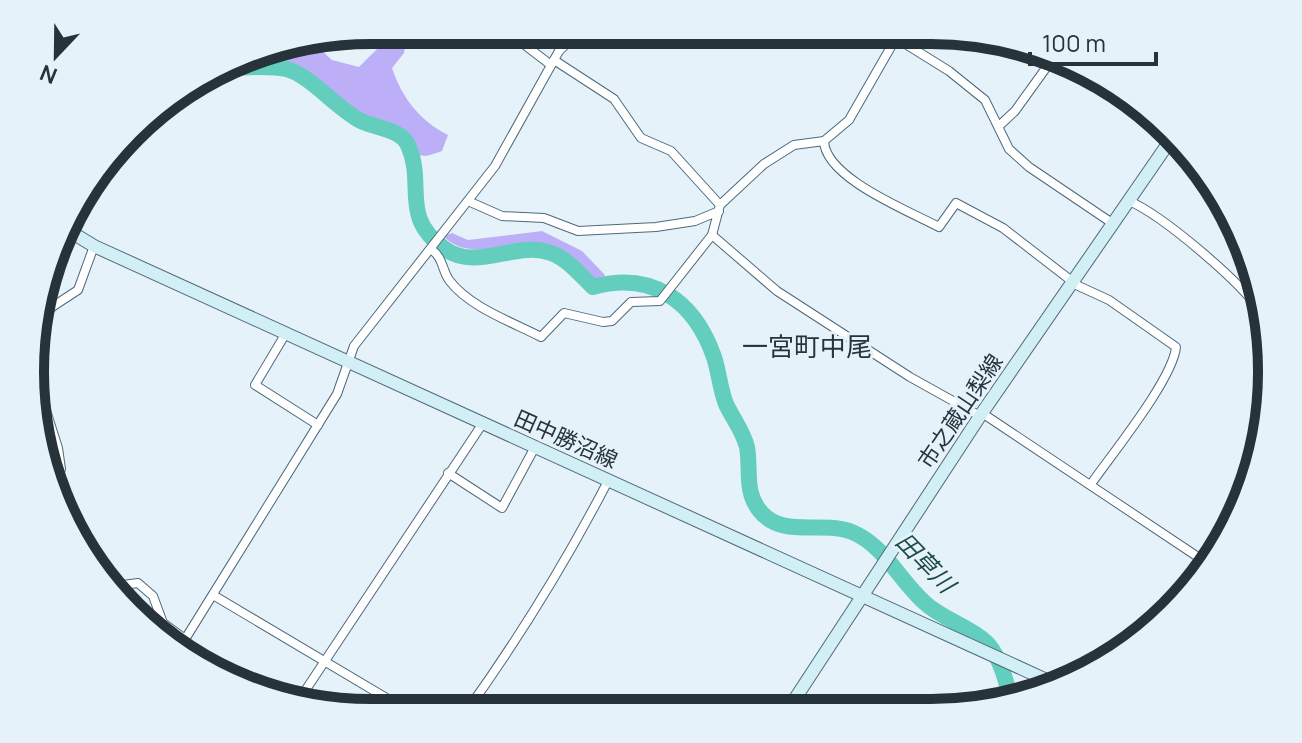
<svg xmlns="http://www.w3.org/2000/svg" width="1302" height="743" viewBox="0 0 1302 743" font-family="Manrope,'Noto Sans JP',sans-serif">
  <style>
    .forest { fill: #bdaff7 }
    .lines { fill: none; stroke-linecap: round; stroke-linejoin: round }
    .river { stroke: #63cebe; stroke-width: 16 }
    .street-casing { stroke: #4e697b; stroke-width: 10 }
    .secondary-casing { stroke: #4e697b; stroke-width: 14 }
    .street { stroke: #fff; stroke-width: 8 }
    .secondary { stroke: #d1eff4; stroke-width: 12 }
    .labels { text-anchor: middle; stroke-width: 6; stroke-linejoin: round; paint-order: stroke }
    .street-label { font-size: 22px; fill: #27333b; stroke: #e6f2fa }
    .water-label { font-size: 24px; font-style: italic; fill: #1c4c45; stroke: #e6f2fa }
    .quarter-label { font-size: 26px; fill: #27333b; stroke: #e6f2fa }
    .rim { fill: none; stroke: #27333b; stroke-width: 10 }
  </style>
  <rect width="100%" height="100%" fill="#e6f2fa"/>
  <g class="forest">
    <path d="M395,31L406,41L404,53L392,68C402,98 420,121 448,135L442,151C430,155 423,159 412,152L411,140C390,125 365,119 342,106C316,90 307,68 274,62L272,46L313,43L332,60L359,67Z"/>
    <path d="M542,231L582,251L605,275L604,281L592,280C576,264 558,247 534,245C504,243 467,261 443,236L452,233L468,240Z"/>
  </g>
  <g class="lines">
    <path class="river" d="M225,68C245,68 267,65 286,69C309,74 337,109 361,121C375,128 401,129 408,145C426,185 399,217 445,249C478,272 516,240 551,253C568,259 580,275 593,287C652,271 694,300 714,357C719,372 720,389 726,404C733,419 743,431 747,447C751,470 744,492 760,511C782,539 824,520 852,532C884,545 900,581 925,603C942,619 969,626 986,642C999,654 1006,680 1010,697"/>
    <defs>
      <g id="street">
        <polyline points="505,30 551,65"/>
        <polyline points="841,31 856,38 896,38 949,71 985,100 1009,149 1029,167 1112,223"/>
        <polyline points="554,60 614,99 641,138 671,151 720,205"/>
        <polyline points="999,126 1015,111 1051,61"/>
        <path d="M824,141C825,178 909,211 939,227L956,203L1003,228L1073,282"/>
        <polyline points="468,201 502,216 544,218 578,231 656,227 695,221 719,211"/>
        <path d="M1129,201C1162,215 1243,283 1262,314"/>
        <polyline points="712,235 777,291 910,377 980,416"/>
        <path d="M431,249C444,259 441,268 449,280C469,307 512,322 541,337L564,313L603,322L612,321L631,302L660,301L712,235L720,205L764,164L794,145L824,141L849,120L896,38"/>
        <path d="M1072,283L1109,300L1176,347C1173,379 1112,454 1091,484"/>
        <polyline points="37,328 52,307 78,290 94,246"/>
        <polyline points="286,333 255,385 318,425"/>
        <polyline points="34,360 33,387 43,401 58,448 61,469 53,489"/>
        <polyline points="982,413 1207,563"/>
        <polyline points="448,473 502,508 535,447"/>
        <polyline points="1223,546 1227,540"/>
        <polyline points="108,587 138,583 153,596 163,623 185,639"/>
        <polyline points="213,595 410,712"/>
        <polyline points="179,649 337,394 354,346 495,166 559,51 581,30"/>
        <polyline points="301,697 483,423"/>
        <path d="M466,712C519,638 566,562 608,481"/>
      </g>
      <g id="secondary">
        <polyline points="66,229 94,246 1051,682"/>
        <polyline points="787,711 982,413 1172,138"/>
      </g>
    </defs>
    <use href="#street" class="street-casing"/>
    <use href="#secondary" class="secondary-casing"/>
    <use href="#street" class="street"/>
    <use href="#secondary" class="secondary"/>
  </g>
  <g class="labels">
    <g class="street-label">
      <text transform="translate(960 411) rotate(-56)" y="8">市之蔵山梨線</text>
      <text transform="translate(566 439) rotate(24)" y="8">田中勝沼線</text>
    </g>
    <g class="water-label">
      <text transform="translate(925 563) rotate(46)" y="8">田草川</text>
    </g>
    <g class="quarter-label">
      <text x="807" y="356">一宮町中尾</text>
    </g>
  </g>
  <path d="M0 0H1302V743H0ZM371 44H931A327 327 0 0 1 1258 371V372A327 327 0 0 1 931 699H371A327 327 0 0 1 44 372V371A327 327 0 0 1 371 44Z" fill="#e6f2fa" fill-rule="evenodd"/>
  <path class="rim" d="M371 44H931A327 327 0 0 1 1258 371V372A327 327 0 0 1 931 699H371A327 327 0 0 1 44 372V371A327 327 0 0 1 371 44Z"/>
  <g transform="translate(56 56) rotate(202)" stroke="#e6f2fa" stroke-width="6" paint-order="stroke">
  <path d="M0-6L14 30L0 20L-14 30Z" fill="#27333b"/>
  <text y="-12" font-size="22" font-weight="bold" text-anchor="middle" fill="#27333b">N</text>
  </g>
  <path d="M1030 52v12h126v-12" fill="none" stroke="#27333b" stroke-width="4"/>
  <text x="1042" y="52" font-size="24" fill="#27333b" stroke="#e6f2fa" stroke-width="6" paint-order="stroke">100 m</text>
</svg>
